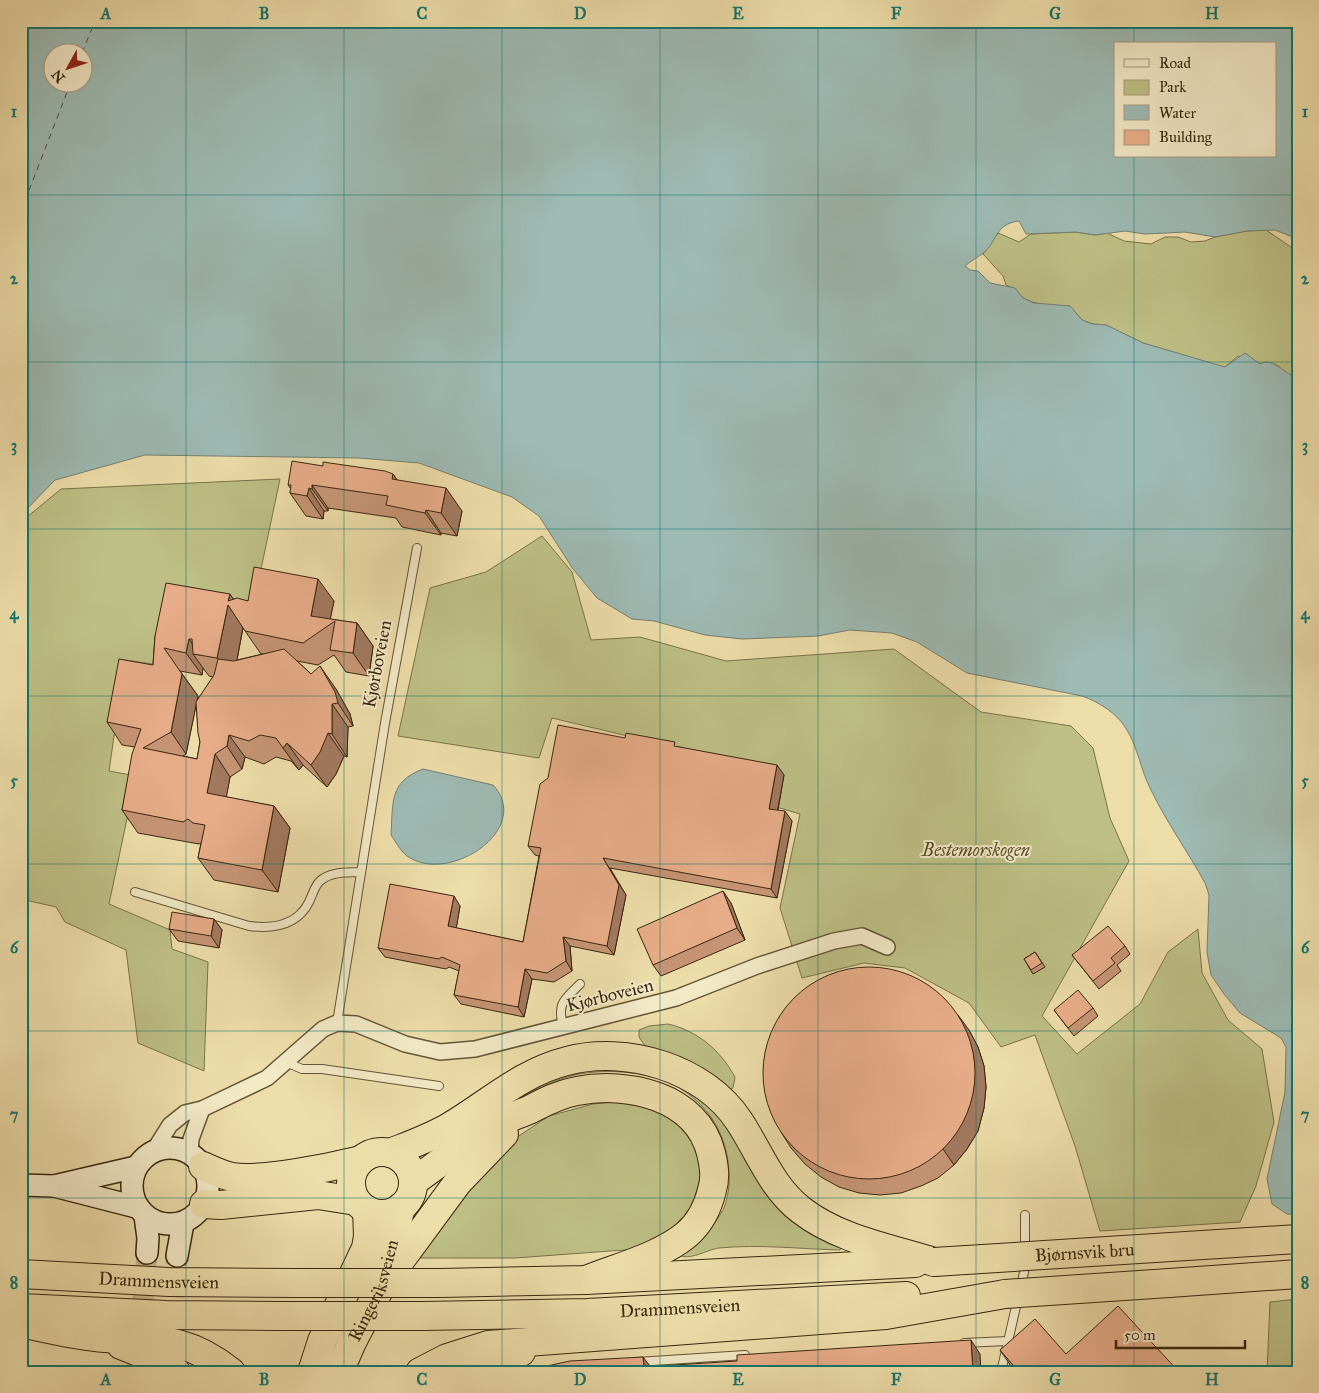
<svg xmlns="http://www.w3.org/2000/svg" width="1319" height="1393" viewBox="0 0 1319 1393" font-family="'IM FELL Great Primer',serif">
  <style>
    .green { fill: #bdbf84; stroke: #7a724a }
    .water { fill: #9dbab3; stroke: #757f71; fill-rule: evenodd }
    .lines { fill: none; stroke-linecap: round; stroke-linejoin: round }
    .ferry { stroke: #514b38; stroke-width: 1; stroke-dasharray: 6 5; stroke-linecap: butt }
    .secondary-tunnel { stroke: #c9b88a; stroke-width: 21; stroke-dasharray: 21 11; stroke-linecap: butt }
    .lane-casing { stroke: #655436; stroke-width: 10 }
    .street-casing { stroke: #655436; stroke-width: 18 }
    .secondary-casing { stroke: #38260f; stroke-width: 24 }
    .highway-casing { stroke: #38260f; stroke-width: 30 }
    .lane { stroke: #f3e9c7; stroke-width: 8 }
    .street { stroke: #f3e9c7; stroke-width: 15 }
    .secondary { stroke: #f3e9c7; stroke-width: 21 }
    .highway { stroke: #eddda9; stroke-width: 28 }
    .highway-bridge-casing { stroke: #38260f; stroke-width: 30; stroke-linecap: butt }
    .highway-bridge { stroke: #eddda9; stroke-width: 28 }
    .wall { fill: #c79575; stroke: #38260f; fill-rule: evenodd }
    .shaded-wall { fill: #a2795f; stroke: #38260f }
    .building { fill: #e7ad88; stroke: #38260f }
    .grid { fill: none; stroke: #0f766e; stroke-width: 1; stroke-opacity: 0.55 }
    .labels { text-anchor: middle; stroke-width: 4; stroke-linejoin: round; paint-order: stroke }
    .street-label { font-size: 18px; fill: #38260f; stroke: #f3e9c7 }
    .park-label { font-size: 18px; font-style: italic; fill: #594c2c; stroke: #f3e9c7 }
    .neatline { fill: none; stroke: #0f766e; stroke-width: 2 }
    .grid-label { font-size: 16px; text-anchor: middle; font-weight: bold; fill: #0f766e }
  </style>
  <rect width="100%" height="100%" fill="#eddda9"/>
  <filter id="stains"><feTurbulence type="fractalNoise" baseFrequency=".004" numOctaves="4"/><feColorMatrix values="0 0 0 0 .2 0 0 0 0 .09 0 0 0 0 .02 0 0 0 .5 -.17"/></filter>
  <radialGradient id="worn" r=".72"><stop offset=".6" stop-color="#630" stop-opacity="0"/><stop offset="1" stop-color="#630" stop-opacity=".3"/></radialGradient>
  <g class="green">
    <path d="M1266,230L1291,247L1298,249V378L1288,375L1277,365L1260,364L1238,356L1225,367L1216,365L1143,343L1106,325L1093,324L1082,320L1070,306C1055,305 1039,306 1025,299C1018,295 1015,288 1006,285L1003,276L983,254L998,233L1019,242L1031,234L1076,232L1095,235L1107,233L1124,241L1151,244L1165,237H1178L1191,242L1205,241L1215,237L1247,231Z"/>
    <polygon points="280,479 253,607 159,665 125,660 109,771 136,776 109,904 170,930 172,949 208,962 204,1071 138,1043 126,950 65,922 56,907 21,899 21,522 61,489"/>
    <polygon points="542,536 572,572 591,640 640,637 726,661 894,649 981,712 1071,726 1093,748 1110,818 1129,861 1042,1016 1077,1054 1140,1004 1168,952 1198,929 1202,973 1228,1020 1262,1049 1274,1122 1256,1186 1240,1222 1100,1231 1075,1146 1035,1035 1001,1047 969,1003 905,968 864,963 802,978 780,908 800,814 773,806 779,772 552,718 539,758 398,736 430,588 486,572"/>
    <path d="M668,1024C698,1031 720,1050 735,1077L733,1088L728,1091C703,1064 682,1056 647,1049L639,1037V1030L649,1026Z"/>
    <path d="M632,1067L695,1089L841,1247L840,1250C799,1249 760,1244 719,1248C706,1250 690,1261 678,1255C695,1242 713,1229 723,1210C728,1199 730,1184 729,1172C727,1118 686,1078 633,1073C606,1070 578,1071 554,1082C543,1086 530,1096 519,1097L560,1073Z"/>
    <polygon points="616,1102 656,1109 673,1119 694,1141 701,1156 701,1195 677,1228 639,1248 624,1250 515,1258 415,1258 502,1147 549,1116 593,1104"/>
    <polygon points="1298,1299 1298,1372 1267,1372 1270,1302"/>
  </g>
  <g class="water">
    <path d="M21,21H1190L1196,23L1298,21V239L1275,230L1247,231L1215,237L1185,232L1145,234L1125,231L1095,235L1076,232L1026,234L1019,221C994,224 998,242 982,254C976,258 971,261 965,266L970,270L978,271L990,283L1015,288L1023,298L1034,303L1070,306L1082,320L1092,324L1106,325L1143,343L1225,367L1245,353L1260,364C1273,356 1285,375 1298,378V1214H1287L1272,1204L1267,1179L1285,1092L1286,1047L1281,1038L1240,1013L1224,994L1211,975L1207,952L1209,895L1205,883C1188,852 1167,823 1151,790C1141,771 1138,748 1127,730C1117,713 1099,702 1082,696L967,673L917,642L892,633L850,630L818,636L742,639L705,635L654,621L632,619L597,598L573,569L539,516L512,497L419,463L359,458L145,455L55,480L21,515ZM1115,44H1275V156H1115ZM52,52H82V82H52Z"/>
    <path d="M423,769L493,785C533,828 452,883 410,858C402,854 396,842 391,835C393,802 389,782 423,769Z"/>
  </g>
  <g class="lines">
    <g class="ferry">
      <polyline points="82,53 95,21"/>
      <polyline points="21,211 71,82"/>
    </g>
    <g class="secondary-tunnel">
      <polyline points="170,1329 177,1256"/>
      <polyline points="137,1372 147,1253"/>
    </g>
    <defs>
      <g id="lane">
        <path d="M135,892L249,926C273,929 297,926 309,902C312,896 315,885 320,881C331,871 347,873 361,872"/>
        <polyline points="337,1023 385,723 417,548"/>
        <path d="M563,1026C557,1003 564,1000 580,984"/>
        <polyline points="286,1062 302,1069 322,1069 439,1086"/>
        <polyline points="1021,1287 1025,1267 1025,1215"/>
        <polyline points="964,1343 1007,1341"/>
        <polyline points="637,1362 745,1355"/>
        <polyline points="1001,1372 1018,1298"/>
      </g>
      <g id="street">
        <polyline points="153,1152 170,1125 185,1113 202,1109 267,1078 323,1029 337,1023 356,1024 405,1044 440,1052 475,1049 676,998 757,966 834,941 862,936 887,947"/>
        <polyline points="190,1154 191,1139 202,1109"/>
      </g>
      <g id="secondary">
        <circle cx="170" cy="1186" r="38"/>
        <polyline points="21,1185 54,1186 136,1167"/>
        <polyline points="54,1186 136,1207"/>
        <polyline points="145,1216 148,1238 147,1253"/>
        <polyline points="177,1256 183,1223"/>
      </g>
      <g id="highway">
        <circle cx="382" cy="1183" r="31"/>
        <path d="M390,1153C410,1145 430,1138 449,1127C488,1104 522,1072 567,1061C626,1045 704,1068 739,1121C759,1151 771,1187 801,1210C838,1239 889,1248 934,1262"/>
        <path d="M203,1166C212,1170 222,1175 232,1177C260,1182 332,1167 361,1160"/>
        <path d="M413,1182C443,1161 473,1135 507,1119C515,1115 523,1113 531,1109C546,1101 560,1094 577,1091C627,1081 697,1096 711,1153C714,1166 716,1177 712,1190C708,1207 699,1224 686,1235C659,1257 618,1267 586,1280"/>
        <polyline points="204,1204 221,1205 318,1195 356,1201"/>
        <path id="s1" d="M21,1274L169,1282L296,1283"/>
        <polyline points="440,1283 586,1280 915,1263"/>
        <polyline points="1169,1283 1298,1274"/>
        <polyline points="380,1288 458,1182 504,1134"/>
        <polyline points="21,1308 166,1315 277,1316"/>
        <path id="s2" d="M422,1316L587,1313L906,1296"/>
        <path d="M21,1323C49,1329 77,1336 105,1338C158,1341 186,1336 231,1372"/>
        <polyline points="121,1345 161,1361 176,1372"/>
        <polyline points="312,1372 322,1341 366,1248 368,1236 367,1210"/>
        <path id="s3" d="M339,1372L352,1342L380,1288L401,1207"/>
        <polyline points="420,1372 447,1358 488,1345 886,1315 1005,1294"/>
        <polyline points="472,1372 521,1352"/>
      </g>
    </defs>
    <use href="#lane" class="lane-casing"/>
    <use href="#street" class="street-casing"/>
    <use href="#secondary" class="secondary-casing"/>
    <use href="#highway" class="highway-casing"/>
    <use href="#lane" class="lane"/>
    <use href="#street" class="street"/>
    <use href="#secondary" class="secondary"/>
    <use href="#highway" class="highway"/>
    <defs>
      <g id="highway-bridge">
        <path id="s4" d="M934,1262L1298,1239"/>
        <polyline points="296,1283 440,1283"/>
        <polyline points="1005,1294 1169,1283"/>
        <polyline points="277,1316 422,1316"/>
      </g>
    </defs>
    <use href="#highway-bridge" class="highway-bridge-casing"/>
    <use href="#highway-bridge" class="highway-bridge"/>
  </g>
  <g class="wall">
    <polygon points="323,466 393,474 397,480 462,511 457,536 441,533 441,535 402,527 396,518 328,508 328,511 324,511 323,519 306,516 290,493 291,489 288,485"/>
    <path d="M233,599L248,601H334L330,619L357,623L373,646L369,676L346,672L334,655L318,665L297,661L311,674L336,689L350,714L353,726L348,727L347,757L344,756L336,774L327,787L303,765L299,770L291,761L276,757L264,764L245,757L242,769L230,777L226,797L274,806L290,828L278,892L214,880L198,858L201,843L199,844L138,833L122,810L135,747L122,745L107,722L153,665L155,636ZM243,628L261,654H263L237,660ZM203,668L209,676L213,677L197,701L198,696L180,671L202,675ZM196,705L200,742L197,759L183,756L186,754Z"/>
    <polygon points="679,747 784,775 778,810 792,821 777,898 610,868 626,895 614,955 570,946 572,971 554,982 532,979 524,1017 461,1004 454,995 459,971 449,967 446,969 385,957 378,948 460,906 456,928 523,942 539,856 535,855 528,846"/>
    <polygon points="731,903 745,940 661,976 653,965"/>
    <polygon points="214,919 222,930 219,948 178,941 169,929"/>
    <polygon points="1125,946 1130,954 1117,965 1121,971 1099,989 1072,955"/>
    <polygon points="1035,952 1045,967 1033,974 1024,959"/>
    <polygon points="1093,1008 1098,1016 1074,1036 1054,1010"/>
    <polygon points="969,1030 978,1047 984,1066 986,1087 984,1108 978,1131 967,1149 954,1165 938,1178 921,1186 901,1193 880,1195 859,1193 839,1187 821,1177 805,1164 791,1148 781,1132"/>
    <polygon points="1000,1350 1066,1354 1179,1372 1015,1372"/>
  </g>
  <g class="shaded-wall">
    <polygon points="393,474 409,497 392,479"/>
    <polygon points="312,485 328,508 328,511 312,489"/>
    <polygon points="309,488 324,511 323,519 307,496"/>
    <polygon points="446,488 462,511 457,536 441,513"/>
    <polygon points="426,510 441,533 441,535 425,513"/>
    <polygon points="318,579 334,601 329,625 311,616"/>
    <polygon points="230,594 245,617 228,601"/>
    <polygon points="228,605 243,627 233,681 217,658"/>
    <polygon points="357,623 373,646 369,676 353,653"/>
    <polygon points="189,639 200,655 193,654 203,668 202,675 186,653"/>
    <polygon points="320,666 336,689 350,714 353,726 338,703"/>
    <polygon points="182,674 198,696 186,754 171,732"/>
    <polygon points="332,704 348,727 347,757 332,734"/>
    <polygon points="328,733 344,756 336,774 327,787 311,765"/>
    <polygon points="229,735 245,757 242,769 227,746"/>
    <polygon points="287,743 303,765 299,770 283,748"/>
    <polygon points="215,754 230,777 223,816 207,793"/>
    <polygon points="777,765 784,775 776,819 769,809"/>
    <polygon points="274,806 290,828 278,892 262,870"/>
    <polygon points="785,811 792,821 777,898 771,889"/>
    <polygon points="603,858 626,895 614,955 607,946"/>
    <polygon points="723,891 731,903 745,940 737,928"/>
    <polygon points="454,896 460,906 455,936 448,926"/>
    <polygon points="214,919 222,930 219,948 211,936"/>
    <polygon points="563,937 570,946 572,971 566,961"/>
    <polygon points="525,969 532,979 524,1017 518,1007"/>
    <polygon points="958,1015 969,1030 978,1047 984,1066 986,1087 984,1108 978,1131 967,1149 954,1165 943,1149"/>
    <polygon points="971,1340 980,1354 981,1372 973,1372"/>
    <polygon points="643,1357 653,1370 644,1367"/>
  </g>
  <g class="building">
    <polygon points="292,461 323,466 323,462 385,471 393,474 392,479 446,488 441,513 426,510 425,513 386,505 388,496 312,485 312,489 309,488 307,496 290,493 291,485 288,485"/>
    <polygon points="254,567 318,579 311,616 357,623 353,653 330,650 335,621 303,643 245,631 228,605 217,658 193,654 192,639 189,639 186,653 164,648 182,674 171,732 143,748 197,759 200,742 198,733 196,702 214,675 218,659 234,661 284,649 311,674 320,666 335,692 338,703 332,704 332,734 328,733 320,752 311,765 287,743 283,748 276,738 260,735 249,741 229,735 227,746 215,754 207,793 274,806 262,870 198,858 205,825 193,823 188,819 183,822 122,810 132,754 141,729 107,722 119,659 153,665 155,636 166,583 230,594 228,601 237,598 248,601"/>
    <polygon points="558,725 625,738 626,733 675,742 674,746 777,765 769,809 785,811 771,889 603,858 619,885 607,946 563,937 566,961 547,973 525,969 518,1007 454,995 460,965 442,957 439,959 378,948 390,884 454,896 448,926 523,942 541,848 528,846 540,784 548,778"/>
    <polygon points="723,891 737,928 653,965 637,929"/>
    <polygon points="172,912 214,919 211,936 169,929"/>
    <polygon points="1108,926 1125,946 1111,958 1115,963 1093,981 1072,955"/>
    <polygon points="1035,952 1042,963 1031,970 1024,959"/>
    <circle cx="869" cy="1073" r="106"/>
    <polygon points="1078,990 1093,1008 1068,1028 1054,1010"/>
    <polygon points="1118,1306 1179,1372 1019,1372 1000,1350 1035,1319 1066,1354"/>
    <polygon points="971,1340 973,1372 519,1372 570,1361 643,1357 644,1367 737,1361 737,1355"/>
    <polygon points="21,1366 78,1372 21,1372"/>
  </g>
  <path class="grid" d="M186,21V1372M344,21V1372M502,21V1372M660,21V1372M818,21V1372M976,21V1372M1134,21V44M1134,156V1372M21,195H1298M21,362H1298M21,529H1298M21,696H1298M21,864H1298M21,1031H1298M21,1198H1298"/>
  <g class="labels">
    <g class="street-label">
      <text transform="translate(377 664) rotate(-79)" y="6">Kjørboveien</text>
      <text transform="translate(610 995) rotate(-14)" y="6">Kjørboveien</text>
      <text dy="6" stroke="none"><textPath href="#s4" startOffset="151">Bjørnsvik bru</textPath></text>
      <text dy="6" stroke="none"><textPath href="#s1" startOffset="138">Drammensveien</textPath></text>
      <text dy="6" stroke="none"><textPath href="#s3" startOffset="89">Ringeriksveien</textPath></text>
      <text dy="6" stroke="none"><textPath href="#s2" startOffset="258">Drammensveien</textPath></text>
    </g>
    <g class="park-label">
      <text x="976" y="856">Bestemorskogen</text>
    </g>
  </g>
  <rect width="1319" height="1393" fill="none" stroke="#eddda9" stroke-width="55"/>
  <rect x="1114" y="42" width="162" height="115" fill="#f3e9c7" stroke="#a89b7d"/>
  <rect x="1124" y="59" width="25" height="8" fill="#f3e9c7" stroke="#a89b7d"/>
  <text x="1159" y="68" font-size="15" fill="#38260f">Road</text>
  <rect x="1124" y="80" width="25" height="15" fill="#bdbf84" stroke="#a89b7d"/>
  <text x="1159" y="92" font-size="15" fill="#38260f">Park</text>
  <rect x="1124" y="105" width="25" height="15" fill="#9dbab3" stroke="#a89b7d"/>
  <text x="1159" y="118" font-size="15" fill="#38260f">Water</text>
  <rect x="1124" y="130" width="25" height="15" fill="#e7ad88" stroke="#a89b7d"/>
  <text x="1159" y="142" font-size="15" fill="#38260f">Building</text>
  <g transform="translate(68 68) rotate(230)"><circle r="24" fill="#f3e9c7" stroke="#a89b7d"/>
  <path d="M0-4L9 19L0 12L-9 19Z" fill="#8f2418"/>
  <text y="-8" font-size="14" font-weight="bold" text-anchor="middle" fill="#38260f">N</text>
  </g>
  <path d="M1116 1340v8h129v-8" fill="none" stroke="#38260f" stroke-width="2.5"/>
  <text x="1124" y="1340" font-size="15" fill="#38260f" stroke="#f3e9c7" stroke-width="4" paint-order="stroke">50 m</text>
  <rect x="28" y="28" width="1264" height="1338" class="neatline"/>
  <g class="grid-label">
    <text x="106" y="19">A</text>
    <text x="264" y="19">B</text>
    <text x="422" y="19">C</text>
    <text x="580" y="19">D</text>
    <text x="738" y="19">E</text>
    <text x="896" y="19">F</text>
    <text x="1055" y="19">G</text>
    <text x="1212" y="19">H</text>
    <text x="14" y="117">1</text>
    <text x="1305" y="117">1</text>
    <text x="14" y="284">2</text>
    <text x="1305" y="284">2</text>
    <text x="14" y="451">3</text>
    <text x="1305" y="451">3</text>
    <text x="14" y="619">4</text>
    <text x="1305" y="619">4</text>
    <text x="14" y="786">5</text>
    <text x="1305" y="786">5</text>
    <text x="14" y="953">6</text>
    <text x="1305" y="953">6</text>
    <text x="14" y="1120">7</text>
    <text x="1305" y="1120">7</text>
    <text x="14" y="1288">8</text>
    <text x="1305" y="1288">8</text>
    <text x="106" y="1385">A</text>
    <text x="264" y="1385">B</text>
    <text x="422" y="1385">C</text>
    <text x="580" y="1385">D</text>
    <text x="738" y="1385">E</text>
    <text x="896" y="1385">F</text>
    <text x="1055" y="1385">G</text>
    <text x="1212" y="1385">H</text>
  </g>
  <rect width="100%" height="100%" filter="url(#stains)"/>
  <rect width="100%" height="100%" fill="url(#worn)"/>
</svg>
